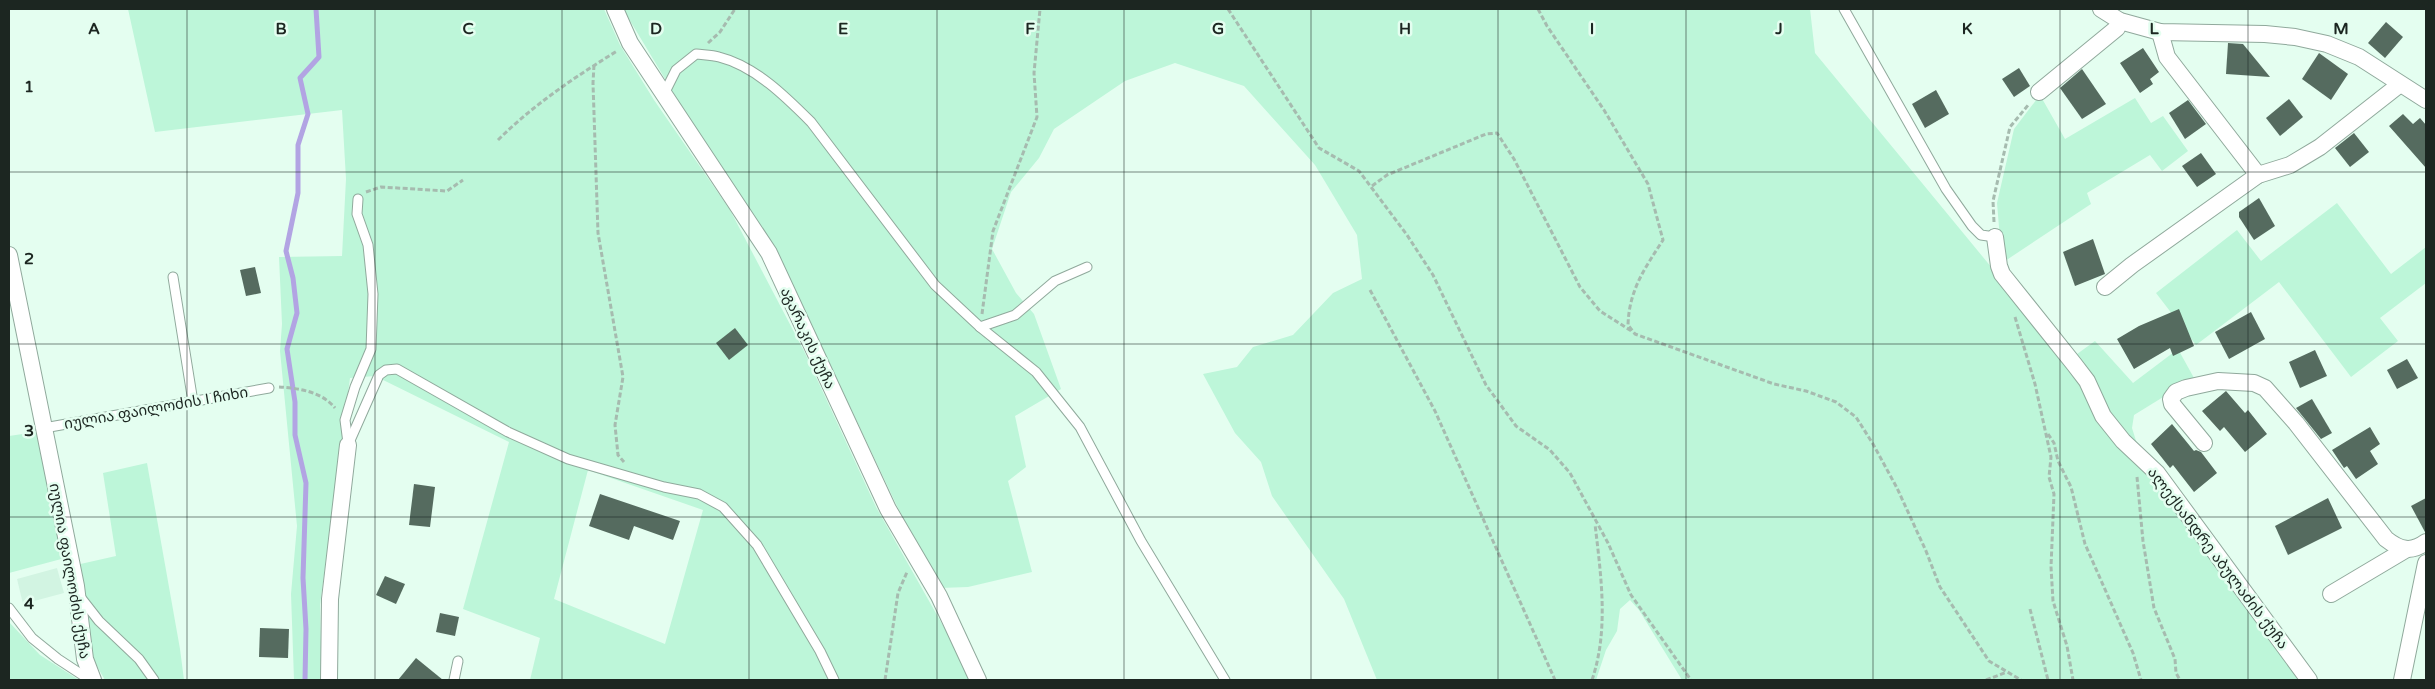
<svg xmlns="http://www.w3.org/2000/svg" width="2435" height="689" viewBox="0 0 2435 689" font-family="'Varela Round','Noto Sans Georgian',sans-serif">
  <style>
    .built { fill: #d2f4e2 }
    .green { fill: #bdf6d9; fill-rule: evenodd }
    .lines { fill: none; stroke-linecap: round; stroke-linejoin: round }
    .stream { stroke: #b2a4e3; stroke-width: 5 }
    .building { fill: #556b5f }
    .service-casing { stroke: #90a99c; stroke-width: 11 }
    .minor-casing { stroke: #90a99c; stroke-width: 18 }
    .path { stroke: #a6bbaf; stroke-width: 3; stroke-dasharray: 5 2.5; stroke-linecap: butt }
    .service { stroke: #fff; stroke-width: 9 }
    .minor { stroke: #fff; stroke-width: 16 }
    .grid { fill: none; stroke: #1c2621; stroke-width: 1; stroke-opacity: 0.55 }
    .labels { text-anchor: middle; stroke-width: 5; stroke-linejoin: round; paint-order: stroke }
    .street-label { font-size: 15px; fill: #1c2621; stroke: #e4fef0 }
    .grid-label { font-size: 16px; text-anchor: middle; font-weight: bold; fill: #1c2621; stroke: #e4fef0; stroke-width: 5; stroke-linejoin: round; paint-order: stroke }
  </style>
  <rect width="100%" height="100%" fill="#e4fef0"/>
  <polygon class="built" points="57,568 64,593 23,604 17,579"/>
  <g class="green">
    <path d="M128,9H604L620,45L654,100L730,210L804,351L876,507L955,647L971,680H530L540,638L463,609L509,442L375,376L350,378L320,605L322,680H294L291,594L297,526L280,351L282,324L279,257L342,256L346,179L342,110L155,132ZM588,470L703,510L665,644L554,599Z"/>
    <polygon points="623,9 1810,9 1815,53 2071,364 2304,680 1682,680 1639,610 1630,600 1620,609 1617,631 1606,650 1596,680 1377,680 1344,599 1272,496 1261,462 1235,433 1203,374 1237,367 1253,347 1293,335 1333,293 1362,279 1357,235 1315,165 1244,86 1175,63 1125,81 1054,129 1039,158 1011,192 992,249 1016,293 1034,314 1061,389 1015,416 1026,467 1008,481 1032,572 968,587 940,588 897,506 778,255 685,112"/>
    <polygon points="2040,95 2065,139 2135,98 2151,123 2163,116 2188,151 2162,171 2150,155 2087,193 2091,204 2002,263 1997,203 2014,129"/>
    <polygon points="2337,203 2391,274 2426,247 2426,283 2380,318 2398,341 2351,377 2279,282 2196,345 2156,293 2237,230 2261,261"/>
    <polygon points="2095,341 2133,383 2178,349 2194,378 2134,415 2132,428 2137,444 2127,440 2073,357"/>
    <polygon points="36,432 65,558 9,573 9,436"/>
    <polygon points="147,463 180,649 184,680 105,680 94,661 76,565 116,556 103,473"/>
    <polygon points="9,622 40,655 79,680 9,680"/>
  </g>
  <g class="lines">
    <polyline class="stream" points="305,680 306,629 303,578 306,483 295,435 295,402 287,349 297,313 293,278 286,251 298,193 298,145 308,114 300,78 319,57 316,9"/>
  </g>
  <g class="building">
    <polygon points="2386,22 2403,37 2385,58 2368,43"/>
    <polygon points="2228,43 2243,44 2270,77 2226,74"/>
    <polygon points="2143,48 2159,72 2150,79 2153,84 2140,93 2120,63"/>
    <polygon points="2319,53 2348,74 2331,100 2302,79"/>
    <polygon points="2019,68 2030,86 2014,97 2002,79"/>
    <polygon points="2082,69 2106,104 2082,119 2060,88"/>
    <polygon points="1936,90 1949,114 1925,128 1912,104"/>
    <polygon points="2289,99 2303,117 2280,136 2266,118"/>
    <polygon points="2188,100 2206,124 2185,139 2169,113"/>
    <polygon points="2403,114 2413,124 2420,118 2426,125 2426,168 2389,126"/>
    <polygon points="2354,133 2369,152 2350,167 2335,148"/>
    <polygon points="2201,153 2216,174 2197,187 2182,166"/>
    <polygon points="2259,198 2275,226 2254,240 2239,217 2239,212"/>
    <polygon points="2093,239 2105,274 2075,286 2063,252"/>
    <polygon points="255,267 261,293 246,296 240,270"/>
    <polygon points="2179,309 2194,346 2173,356 2170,348 2134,369 2117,339 2139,326"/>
    <polygon points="2251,312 2265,339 2229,359 2215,332"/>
    <polygon points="735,328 748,345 729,360 716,343"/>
    <polygon points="2315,350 2327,376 2300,388 2289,362"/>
    <polygon points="2407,359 2418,378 2397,389 2387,370"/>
    <polygon points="2226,391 2245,413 2248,410 2267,434 2245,452 2224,427 2220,431 2202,411"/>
    <polygon points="2312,399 2332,433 2321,439 2296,408"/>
    <polygon points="2172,424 2194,451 2196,450 2201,452 2217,473 2194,492 2173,465 2170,468 2151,444"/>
    <polygon points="2370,427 2380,444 2370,451 2378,464 2356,479 2347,466 2344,468 2332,450"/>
    <polygon points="414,484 435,487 430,527 409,525"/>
    <polygon points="600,494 680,521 673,540 634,526 629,540 589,526"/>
    <polygon points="2328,498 2342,528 2288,555 2275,526"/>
    <polygon points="2426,498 2426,532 2425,532 2411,506"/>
    <polygon points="385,576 405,584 396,604 376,595"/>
    <polygon points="440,613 459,617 455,636 436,632"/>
    <polygon points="260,628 289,629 288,658 259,657"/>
    <polygon points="416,658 443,680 398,680"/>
  </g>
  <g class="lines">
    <defs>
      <g id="service">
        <polyline points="1844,9 1946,189 1972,226 1981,235 1995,237"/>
        <path d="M664,94L676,70L696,54C704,55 712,55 719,57C755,66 786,97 811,122L935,285L980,327L1015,315L1055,281L1087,267"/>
        <polyline points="173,277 193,402"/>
        <polyline points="980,327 1036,372 1080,427 1141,541 1225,680"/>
        <polyline points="44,428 269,388"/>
        <polyline points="348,443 345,420 355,387 371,349 373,294 368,245 357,214 358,199"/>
        <polyline points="348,445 379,375 386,370 397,369 508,432 568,459 664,487 699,494 723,507 757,545 820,651 834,680"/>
        <polyline points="81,598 99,621 139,659 154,680"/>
        <polyline points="9,608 32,638 58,659 90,680"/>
        <polyline points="454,680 458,661"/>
      </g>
      <g id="minor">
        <polyline points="615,9 630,43 769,253 888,509 939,596 978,680"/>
        <polyline points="2101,9 2120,21 2160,32 2265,34 2295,37 2327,44 2359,57 2426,100"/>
        <polyline points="2160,32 2167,57 2258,175"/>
        <polyline points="2039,92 2117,28 2120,21"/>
        <polyline points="1995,237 1999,266 2002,274 2074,364 2087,381 2103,416 2123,441 2157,473 2309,680"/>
        <polyline points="9,255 76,586 85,659 93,680"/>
        <polyline points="2105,287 2132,265 2258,175 2290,165 2320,147 2399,85"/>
        <path d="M2204,443L2172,404L2171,399L2176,392L2186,388L2218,381L2254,383L2265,388L2296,423L2386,539C2400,550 2411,553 2426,542"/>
        <polyline points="2331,594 2405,550"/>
        <polyline points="329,680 330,599 348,445"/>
        <polyline points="2402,680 2426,563"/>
      </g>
    </defs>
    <use href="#service" class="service-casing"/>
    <use href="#minor" class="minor-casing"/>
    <g class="path">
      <polyline points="1228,9 1319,148 1359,171 1407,235 1433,275 1486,385 1516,426 1550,450 1570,473 1608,543 1631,595 1691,680"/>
      <path d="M1538,9L1547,26L1604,110L1648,184L1663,240C1645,268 1629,290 1628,325L1635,334L1774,384L1806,391L1836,402L1856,417L1873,444L1897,488L1926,551L1940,587L1989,661L2021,680"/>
      <polyline points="708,43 720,32 735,9"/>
      <polyline points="594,65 593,83 598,233 623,377 615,425 618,455 624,462"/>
      <path d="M498,140C533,105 575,77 617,51"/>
      <polyline points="1372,186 1387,175 1486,134 1497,133 1514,159 1580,287 1600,311 1633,332"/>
      <polyline points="366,192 381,187 447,191 463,180"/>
      <polyline points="1994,222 1993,201 2010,127 2029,104"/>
      <polyline points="1370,290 1435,411 1555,680"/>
      <polyline points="982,314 993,231 1037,117 1034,73 1040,9"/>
      <polyline points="2015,317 2035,384 2051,457 2049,477 2054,494 2051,567 2053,601 2067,646 2073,680"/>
      <path d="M279,387C299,388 322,392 335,408"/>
      <polyline points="2048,434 2054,443 2058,461 2071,487 2085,544 2133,653 2141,680"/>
      <polyline points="2137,477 2143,541 2154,608 2175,659 2176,673 2180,680"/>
      <polyline points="2030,609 2048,680"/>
      <polyline points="885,680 898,593 907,572"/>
      <path d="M1592,680C1609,630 1601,576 1595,524"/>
      <polyline points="1986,680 2007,672"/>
    </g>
    <use href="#service" class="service"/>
    <use href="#minor" class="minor"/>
  </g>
  <path class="grid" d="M187,9V680M375,9V680M562,9V680M749,9V680M937,9V680M1124,9V680M1311,9V680M1498,9V680M1686,9V680M1873,9V680M2060,9V680M2248,9V680M9,172H2426M9,344H2426M9,517H2426"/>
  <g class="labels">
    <g class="street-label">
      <text transform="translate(808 338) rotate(65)" y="5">აგარაკის ქუჩა</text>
      <text transform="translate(156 408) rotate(-10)" y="5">იულია ფაილოძის I ჩიხი</text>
      <text transform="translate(2218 558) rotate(53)" y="5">ალექსანდრე აბულაძის ქუჩა</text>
      <text transform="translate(70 571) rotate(80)" y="5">იულია ფაილოძის ქუჩა</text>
    </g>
  </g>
  <g class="grid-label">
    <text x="94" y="34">A</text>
    <text x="281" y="34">B</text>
    <text x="468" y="34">C</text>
    <text x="656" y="34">D</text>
    <text x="843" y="34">E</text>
    <text x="1030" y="34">F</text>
    <text x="1218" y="34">G</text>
    <text x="1405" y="34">H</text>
    <text x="1592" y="34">I</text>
    <text x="1779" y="34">J</text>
    <text x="1967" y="34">K</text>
    <text x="2154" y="34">L</text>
    <text x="2341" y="34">M</text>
    <text x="29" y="92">1</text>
    <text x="29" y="264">2</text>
    <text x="29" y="436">3</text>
    <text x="29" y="609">4</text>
  </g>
  <rect width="2435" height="689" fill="none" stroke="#1c2621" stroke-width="20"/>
</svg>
